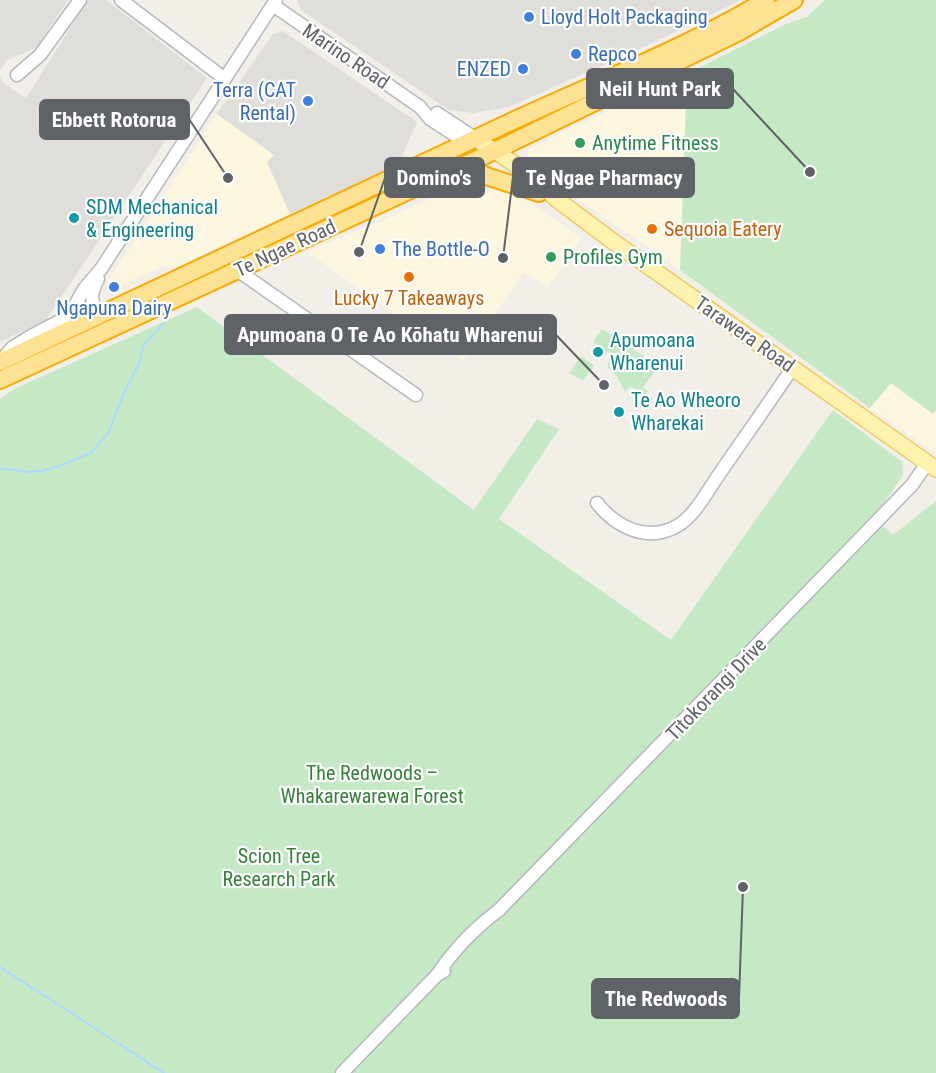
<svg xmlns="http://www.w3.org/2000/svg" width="936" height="1073" viewBox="0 0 936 1073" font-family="'Roboto Condensed',sans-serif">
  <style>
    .commercial { fill: #fef7e0 }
    .industrial { fill: #e0deda }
    .green { fill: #c5e8c5 }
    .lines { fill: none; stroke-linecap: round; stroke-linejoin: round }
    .stream { stroke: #aadaff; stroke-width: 2 }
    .minor-casing { stroke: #b5b8bc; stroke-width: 15 }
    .major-casing { stroke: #f2c960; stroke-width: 18 }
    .highway-casing { stroke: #f9ab00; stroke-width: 20 }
    .minor { stroke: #fff; stroke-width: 12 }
    .major { stroke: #fff2af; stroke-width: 15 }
    .highway { stroke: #fde293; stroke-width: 16 }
    .shop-dot { fill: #3f7fe0; stroke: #fff; stroke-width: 2 }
    .leisure-dot { fill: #2e9e5b; stroke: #fff; stroke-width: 2 }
    .culture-dot { fill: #0f9aa8; stroke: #fff; stroke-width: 2 }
    .food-dot { fill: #e8710a; stroke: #fff; stroke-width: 2 }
    .labels { text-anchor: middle; stroke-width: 4.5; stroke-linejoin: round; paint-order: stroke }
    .shop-label { font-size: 20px; fill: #366cbe; stroke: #fff; text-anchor: start }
    .street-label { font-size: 20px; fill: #5f6368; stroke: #fff }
    .leisure-label { font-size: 20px; fill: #27864d; stroke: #fff; text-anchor: start }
    .culture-label { font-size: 20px; fill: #0d838f; stroke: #fff; text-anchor: start }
    .food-label { font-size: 20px; fill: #c56008; stroke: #fff; text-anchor: start }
    .park-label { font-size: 20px; fill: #348238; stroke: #fff }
    .leader { fill: none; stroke: #5f6368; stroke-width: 2 }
    .callout-dot { fill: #5f6368; stroke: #fff; stroke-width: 2 }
    .callout { fill: #5f6368; stroke: #5f6368; stroke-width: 2 }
    .callout-label { font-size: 21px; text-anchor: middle; font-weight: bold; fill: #fff }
  </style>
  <rect width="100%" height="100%" fill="#f1efe8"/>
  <g class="commercial">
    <polygon points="687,74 680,270 553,181 530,161 527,151 530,148"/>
    <polygon points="217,114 274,155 267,162 290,214 175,267 169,265 162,267 113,289 106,284"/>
    <polygon points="465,190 515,193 582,238 548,287 523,272 463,361 307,252 383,220 437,195"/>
    <polygon points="890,383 933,413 936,410 936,453 870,408"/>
  </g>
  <g class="industrial">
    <polygon points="0,0 68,0 36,48 7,60 0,71"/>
    <polygon points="88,0 106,0 207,78 46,320 0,342 0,76 3,83 26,98"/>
    <polygon points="297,0 738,0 739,1 642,48 509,107 473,113 449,110 301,10"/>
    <polygon points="283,31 417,122 398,165 290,214 267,162 274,155 217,114 273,34"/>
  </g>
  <g class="green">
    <polygon points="825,0 936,0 936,410 933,414 891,383 870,408 680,270 687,74 786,24 807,17"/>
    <polygon points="197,307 474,510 537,419 559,429 499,519 671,640 833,410 902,462 903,475 874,518 893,535 936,501 936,1073 0,1073 0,399 14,389"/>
    <path d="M602,329L647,358L655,371L643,387L648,391L645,395L630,386L625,392C622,388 620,382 617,377C610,367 603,370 612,355L593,342Z"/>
    <polygon points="581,356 594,365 583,381 569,373"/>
  </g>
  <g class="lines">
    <g class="stream">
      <polyline points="0,468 26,472 41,471 57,467 91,453 108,433 126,389 139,364 144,344 164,323"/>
      <polyline points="0,967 164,1073"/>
    </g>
    <defs>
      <g id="minor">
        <polyline points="121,0 225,79"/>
        <polyline points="273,5 420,107 430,119 467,143"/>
        <polyline points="17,75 40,55 80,0"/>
        <polyline points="437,113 476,139"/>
        <polyline points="237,270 416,395"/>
        <path d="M98,279C93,289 89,298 96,308L108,312"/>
        <polyline points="5,356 13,347 31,336 69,316 84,289 101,269 276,0"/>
        <path d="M597,503C616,527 647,543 677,526C695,516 708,490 720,473C744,438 769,403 793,367"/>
        <path d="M437,975C453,951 475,928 499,910L880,518L912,485L927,463"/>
        <polyline points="342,1073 437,975 444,971"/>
      </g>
      <polyline id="major" points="476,139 533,176 555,198 611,240 936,469"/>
      <g id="highway">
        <polyline points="463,166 489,177 539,193"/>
        <path d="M0,362C169,284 337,205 504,125C591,84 683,50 766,0"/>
        <polyline points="0,380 486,155 739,32 794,0"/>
      </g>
    </defs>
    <use href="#minor" class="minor-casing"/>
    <use href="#major" class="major-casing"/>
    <use href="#highway" class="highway-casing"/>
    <use href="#minor" class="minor"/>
    <use href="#major" class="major"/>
    <use href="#highway" class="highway"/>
  </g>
  <g class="shop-dot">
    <circle cx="529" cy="17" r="6"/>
    <circle cx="576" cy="54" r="6"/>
    <circle cx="523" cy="69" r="6"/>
    <circle cx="308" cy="101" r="6"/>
    <circle cx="380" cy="249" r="6"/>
    <circle cx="114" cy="287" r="6"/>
  </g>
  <g class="leisure-dot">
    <circle cx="580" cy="143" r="6"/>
    <circle cx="551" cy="257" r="6"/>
  </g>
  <g class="culture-dot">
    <circle cx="74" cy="218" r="6"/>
    <circle cx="598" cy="352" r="6"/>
    <circle cx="619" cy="412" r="6"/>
  </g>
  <g class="food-dot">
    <circle cx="652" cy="229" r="6"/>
    <circle cx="409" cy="277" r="6"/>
  </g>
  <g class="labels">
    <g class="shop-label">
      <text x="541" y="24">Lloyd Holt Packaging</text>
      <text x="588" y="61">Repco</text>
      <text x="511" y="76" text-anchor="end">ENZED</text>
      <text x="296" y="97" text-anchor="end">Terra (CAT<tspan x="296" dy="23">Rental)</tspan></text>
      <text x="392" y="256">The Bottle-O</text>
      <text x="114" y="315" text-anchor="middle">Ngapuna Dairy</text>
    </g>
    <g class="street-label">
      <text transform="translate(346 56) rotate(34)" y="7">Marino Road</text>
      <text transform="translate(285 248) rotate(-25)" y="7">Te Ngae Road</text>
      <text transform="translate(745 334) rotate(35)" y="7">Tarawera Road</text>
      <text transform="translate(716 689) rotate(-46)" y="7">Tītokorangi Drive</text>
    </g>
    <g class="leisure-label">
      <text x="592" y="150">Anytime Fitness</text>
      <text x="563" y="264">Profiles Gym</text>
    </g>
    <g class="culture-label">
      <text x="86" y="214">SDM Mechanical<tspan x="86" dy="23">&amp; Engineering</tspan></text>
      <text x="610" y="347">Apumoana<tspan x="610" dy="23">Wharenui</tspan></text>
      <text x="631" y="407">Te Ao Wheoro<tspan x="631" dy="23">Wharekai</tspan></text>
    </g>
    <g class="food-label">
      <text x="664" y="236">Sequoia Eatery</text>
      <text x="409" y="305" text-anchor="middle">Lucky 7 Takeaways</text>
    </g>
    <g class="park-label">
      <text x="372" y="780">The Redwoods –<tspan x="372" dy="23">Whakarewarewa Forest</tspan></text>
      <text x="279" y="863">Scion Tree<tspan x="279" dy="23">Research Park</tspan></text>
    </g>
  </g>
  <path class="leader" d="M810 172L733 89M228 178L189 119M503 258L513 177M359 252L385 178M604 385L556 335M743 887L739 998"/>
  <g class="callout-dot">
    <circle cx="810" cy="172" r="6"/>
    <circle cx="228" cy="178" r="6"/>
    <circle cx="503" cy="258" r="6"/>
    <circle cx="359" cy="252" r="6"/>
    <circle cx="604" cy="385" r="6"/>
    <circle cx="743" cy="887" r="6"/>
  </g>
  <g class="callout">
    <rect x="587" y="69" width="146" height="39" rx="6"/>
    <rect x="40" y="100" width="149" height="39" rx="6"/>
    <rect x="513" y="158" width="181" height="39" rx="6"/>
    <rect x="385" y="158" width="99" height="39" rx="6"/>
    <rect x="225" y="315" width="331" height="39" rx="6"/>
    <rect x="592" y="979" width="147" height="39" rx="6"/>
  </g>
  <g class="callout-label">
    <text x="660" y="96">Neil Hunt Park</text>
    <text x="114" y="127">Ebbett Rotorua</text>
    <text x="604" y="185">Te Ngae Pharmacy</text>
    <text x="434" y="185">Domino's</text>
    <text x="390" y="342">Apumoana O Te Ao Kōhatu Wharenui</text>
    <text x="666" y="1006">The Redwoods</text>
  </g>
</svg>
